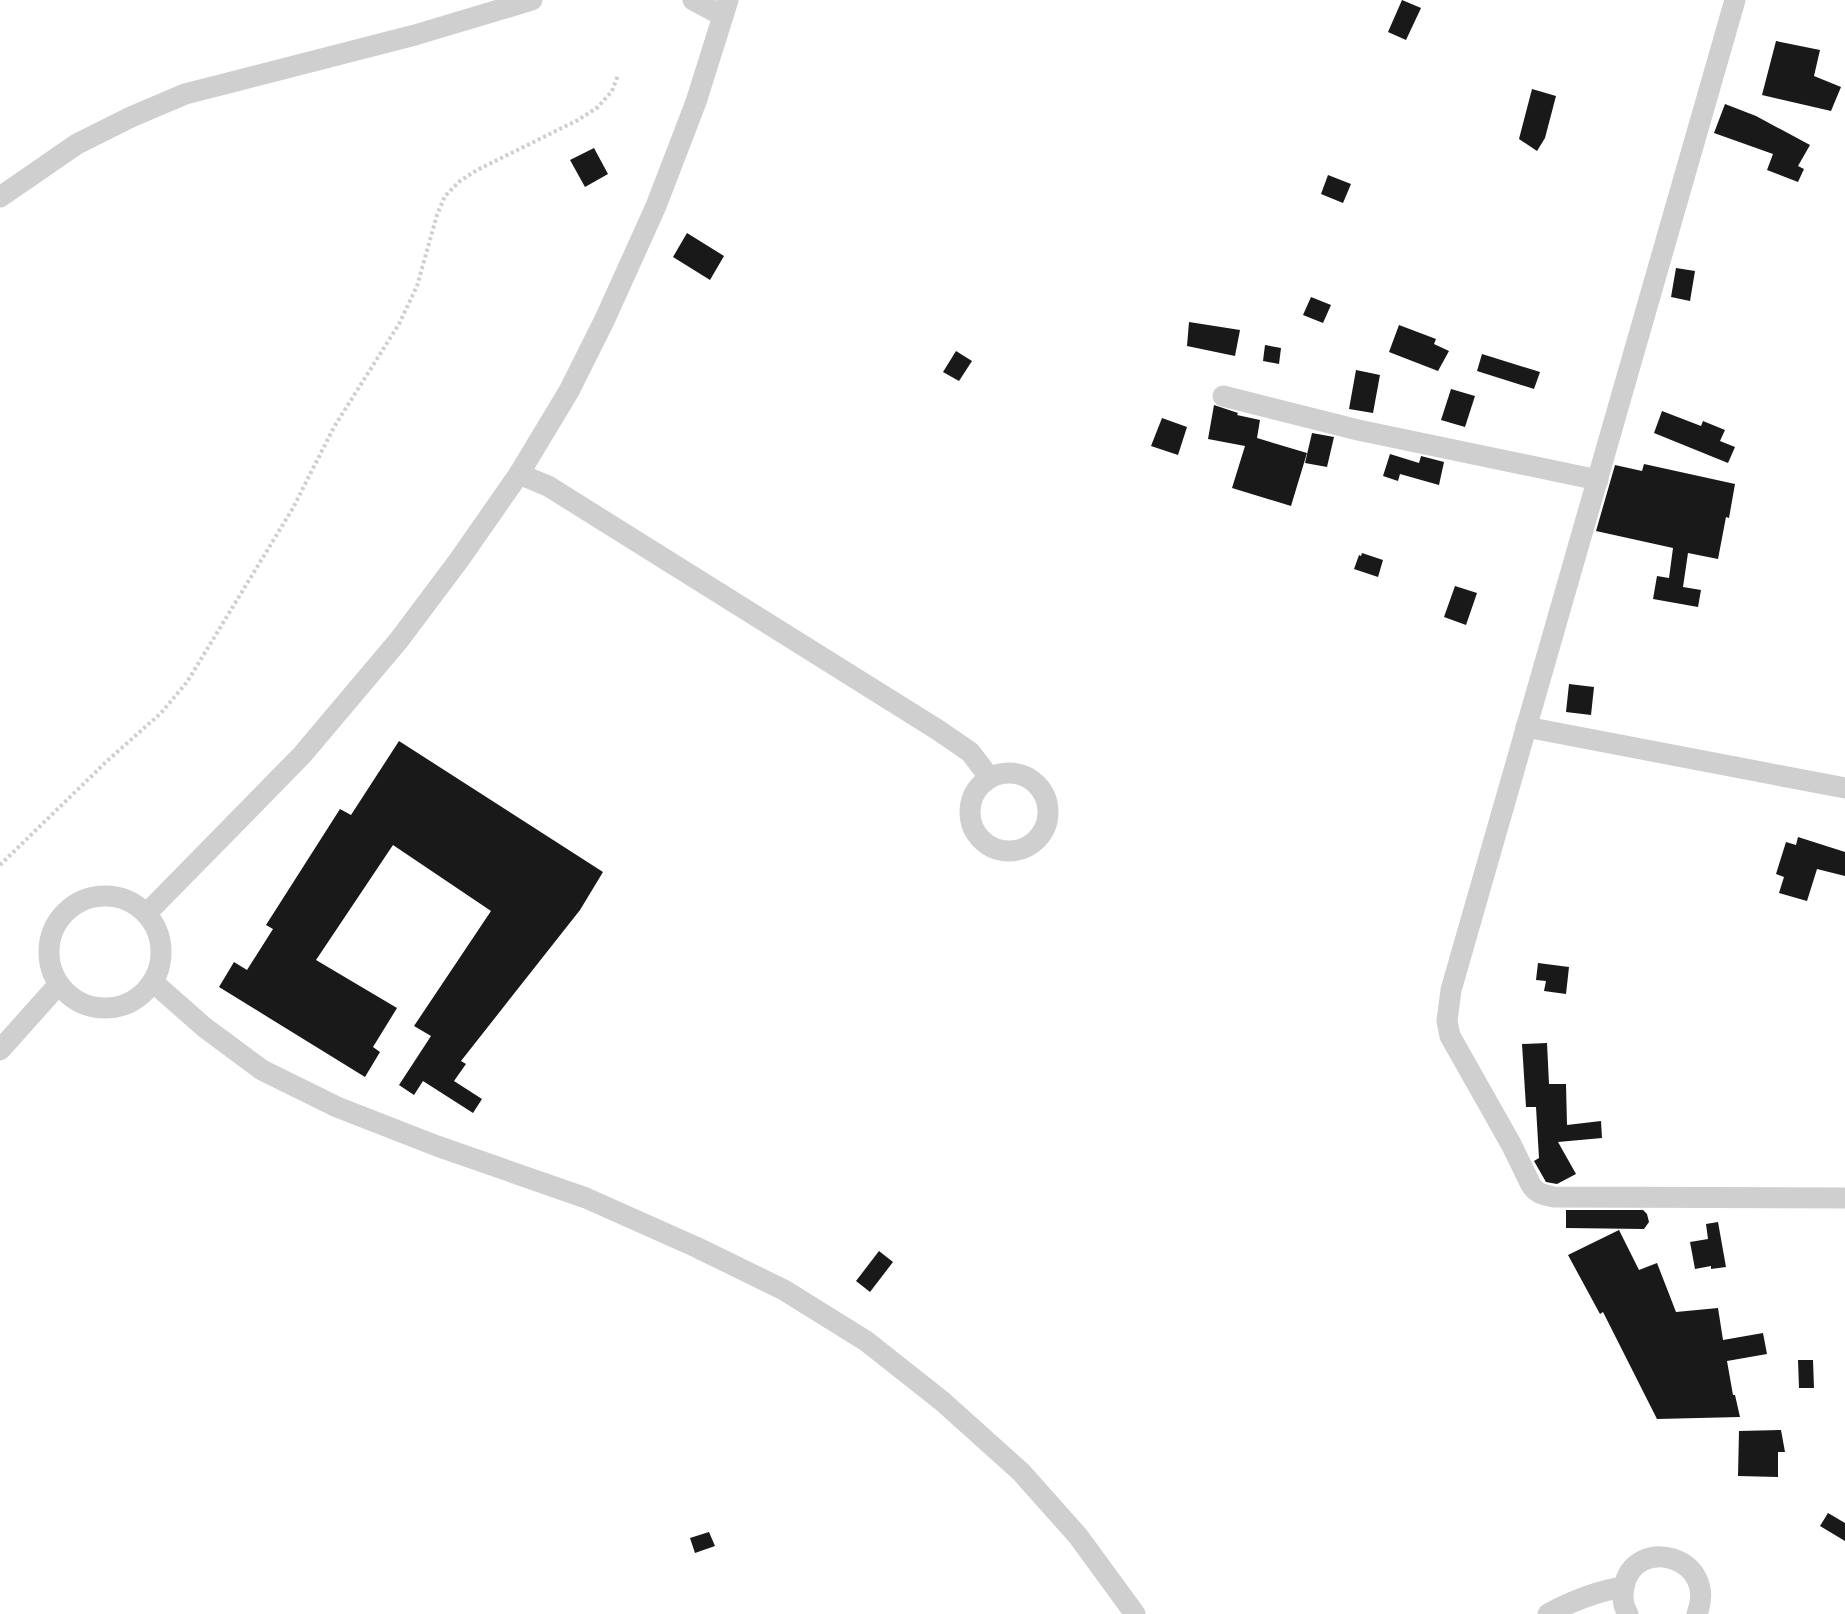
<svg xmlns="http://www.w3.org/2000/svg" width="1845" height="1614" viewBox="0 0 1845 1614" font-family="Rubik,sans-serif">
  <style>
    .building { fill: #191919 }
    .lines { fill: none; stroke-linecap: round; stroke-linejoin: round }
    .path { stroke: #cfcfcf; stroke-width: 4; stroke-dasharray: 3 3; stroke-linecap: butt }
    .minor { stroke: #cfcfcf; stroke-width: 21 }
  </style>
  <rect width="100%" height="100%" fill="#fff"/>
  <g class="building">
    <polygon points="1402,0 1421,8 1406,40 1388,32"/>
    <polygon points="1776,41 1820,50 1814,76 1841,87 1831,111 1762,95"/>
    <polygon points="1532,89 1556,96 1545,138 1537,151 1519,139"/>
    <polygon points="1725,104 1756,116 1810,145 1798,166 1804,169 1798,182 1767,170 1773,154 1714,133"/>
    <polygon points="594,148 608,174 585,187 570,160"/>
    <polygon points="1328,175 1351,184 1343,203 1321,194"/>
    <polygon points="687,233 724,256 710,280 673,257"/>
    <polygon points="1676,268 1695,271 1690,301 1671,297"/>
    <polygon points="1311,297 1331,305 1323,323 1303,315"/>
    <polygon points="1189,322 1240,330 1235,356 1187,346"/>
    <polygon points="1399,325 1436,339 1434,344 1449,351 1438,371 1389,352"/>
    <polygon points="1265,345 1281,348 1279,364 1263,361"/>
    <polygon points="956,351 972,361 959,381 943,372"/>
    <polygon points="1482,354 1540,372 1534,389 1477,371"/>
    <polygon points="1356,370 1380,375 1373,413 1349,409"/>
    <polygon points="1451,389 1475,396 1465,427 1441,420"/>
    <polygon points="1214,405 1238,413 1237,415 1260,420 1257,438 1307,453 1291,506 1232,488 1245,446 1208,439"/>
    <polygon points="1662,411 1701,426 1703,421 1725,430 1720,441 1735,447 1728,463 1654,433"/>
    <polygon points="1162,418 1187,427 1178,455 1151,446"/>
    <polygon points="1312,433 1334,437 1327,467 1305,463"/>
    <polygon points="1390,454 1419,463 1421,456 1444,462 1439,485 1400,474 1398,481 1383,476"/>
    <polygon points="1644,464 1735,484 1729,518 1726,517 1718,559 1688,553 1683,587 1701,590 1698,607 1653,599 1657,576 1669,578 1673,548 1596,531 1615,465 1642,471"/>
    <polygon points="1362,553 1383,560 1378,577 1354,569 1359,555 1361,556"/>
    <polygon points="1455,586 1477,593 1466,625 1444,617"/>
    <polygon points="1569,684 1594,687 1591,715 1566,712"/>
    <polygon points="399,741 603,872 580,910 461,1061 466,1064 454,1081 482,1099 473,1113 423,1081 414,1095 399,1085 431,1036 414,1026 491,911 393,845 316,960 397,1008 373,1047 380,1052 365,1077 219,987 234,962 247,970 273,929 266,925 340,809 351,815"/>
    <polygon points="1798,837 1845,852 1845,876 1817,869 1807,901 1779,893 1784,877 1776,874 1786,842 1796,845"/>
    <polygon points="1538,963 1569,967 1566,994 1544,991 1546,981 1536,980"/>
    <polygon points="1547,1043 1549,1084 1566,1084 1567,1125 1601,1121 1602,1138 1558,1142 1576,1174 1557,1184 1546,1182 1534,1161 1539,1158 1536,1107 1526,1107 1522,1044"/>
    <polygon points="1566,1210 1643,1210 1647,1214 1649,1222 1644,1229 1566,1228"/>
    <polygon points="1718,1222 1726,1267 1711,1269 1711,1266 1695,1269 1690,1242 1708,1239 1706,1224"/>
    <polygon points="1619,1230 1639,1270 1657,1263 1676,1312 1718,1308 1723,1340 1763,1333 1767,1354 1727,1361 1733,1395 1735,1395 1740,1417 1657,1419 1603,1312 1600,1314 1568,1255"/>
    <polygon points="879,1251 893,1262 870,1292 856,1281"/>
    <polygon points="1798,1360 1813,1360 1814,1388 1799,1388"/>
    <polygon points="1781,1430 1785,1452 1778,1452 1778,1477 1738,1476 1739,1431"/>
    <polygon points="1828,1513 1845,1523 1845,1541 1820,1526"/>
    <polygon points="709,1532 715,1546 695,1553 690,1538"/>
  </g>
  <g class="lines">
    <polyline class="path" points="0,865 106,762 161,713 187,682 293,508 334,427 399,324 417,286 437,215 445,196 460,181 477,170 578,120 598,107 612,91 618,75"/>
    <g class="minor">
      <polyline points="693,0 723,16"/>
      <path d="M1735,0L1451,990L1447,1021L1450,1036L1511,1144L1531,1185C1537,1194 1544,1195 1554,1197L1845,1198"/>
      <polyline points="0,197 77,144 131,117 185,94 415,35 532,0"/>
      <polyline points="1223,396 1358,430 1598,480"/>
      <polyline points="519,474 548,486 938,730 970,752 990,778"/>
      <polyline points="1526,727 1845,788"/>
      <circle cx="1009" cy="812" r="39"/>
      <circle cx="105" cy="952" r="56"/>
      <polyline points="147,913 302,755 399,640 459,560 519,474 569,391 605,319 656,206 696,102 728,0"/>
      <polyline points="153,982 204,1027 262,1070 337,1107 437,1146 586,1198 696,1247 784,1290 866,1341 942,1401 1021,1472 1078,1536 1135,1614"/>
      <polyline points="0,1050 59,984"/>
      <path d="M1548,1614C1572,1601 1596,1591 1624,1587"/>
      <path d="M1628,1614C1623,1606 1622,1596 1624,1587C1634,1534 1719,1556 1697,1614"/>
    </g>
  </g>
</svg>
